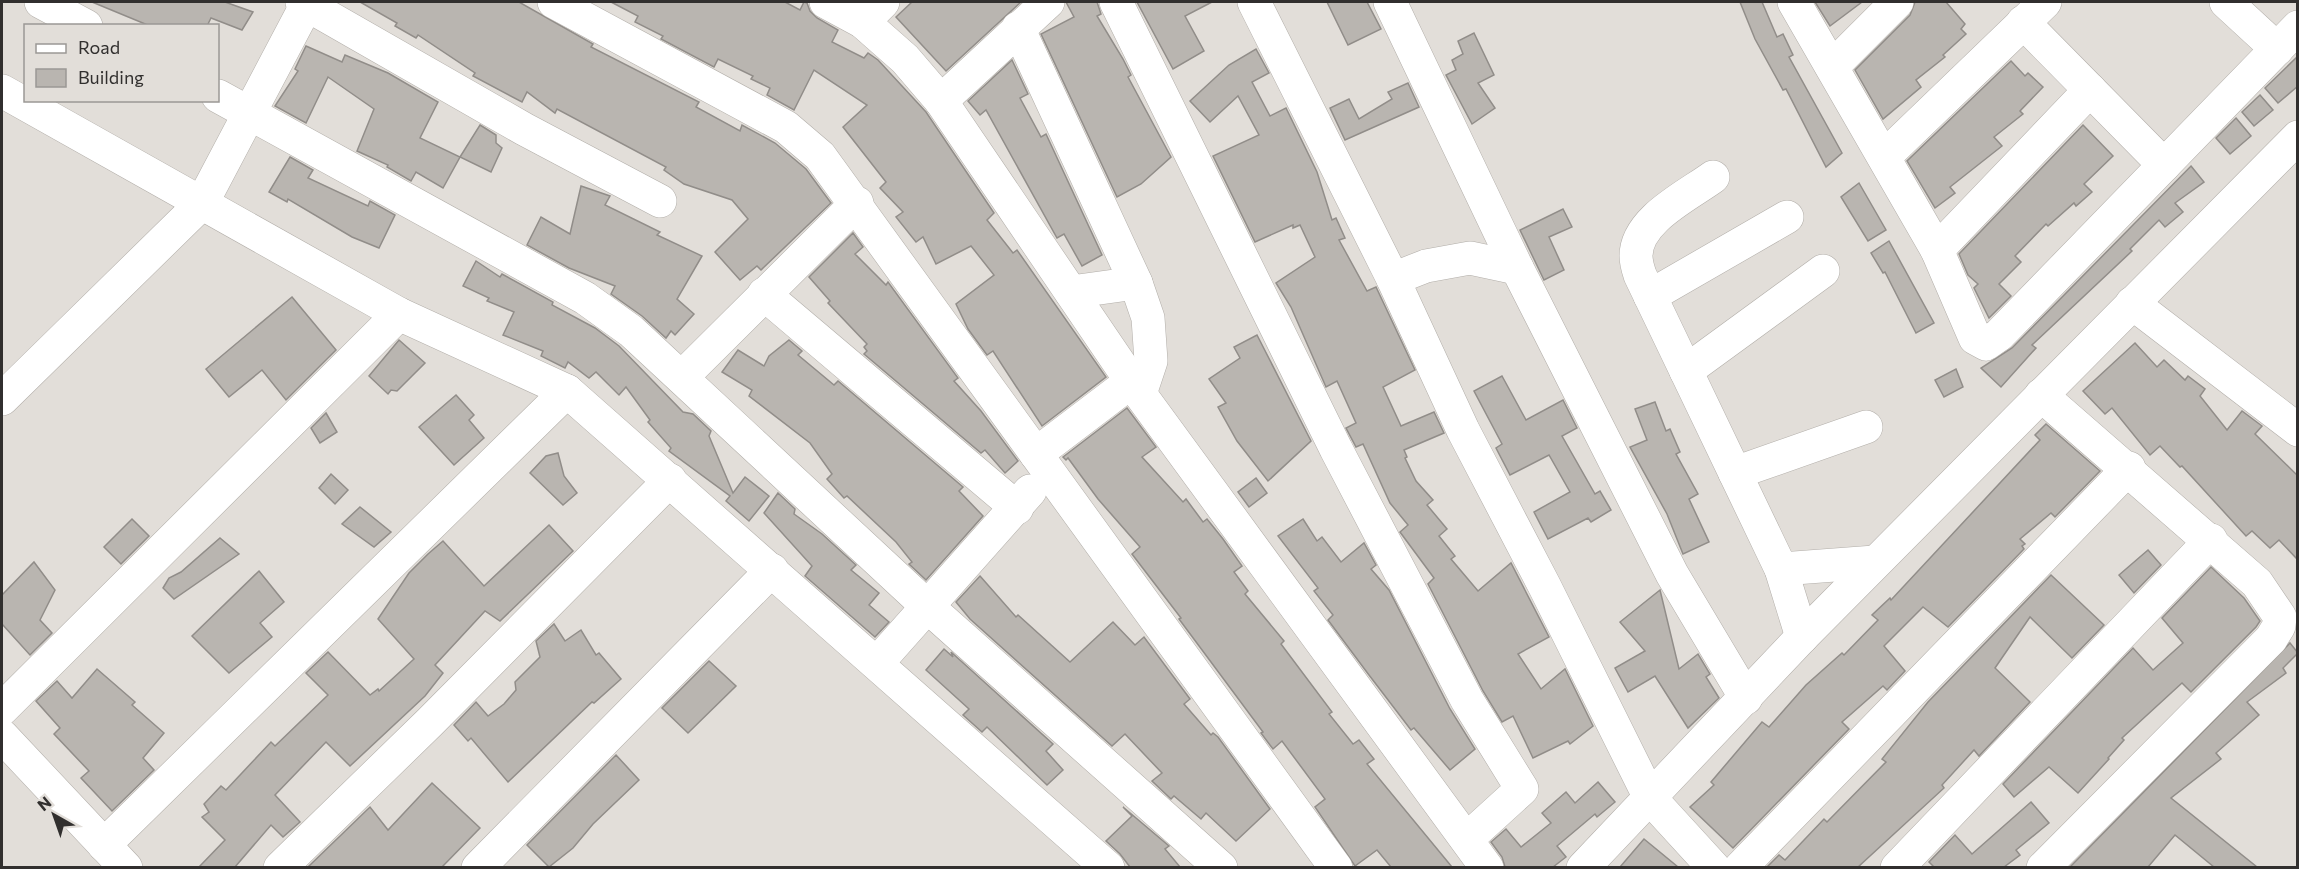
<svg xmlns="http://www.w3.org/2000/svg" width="2299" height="869" viewBox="0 0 2299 869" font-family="Commissioner,sans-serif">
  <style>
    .building { fill: #b9b5b0; stroke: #918d89; stroke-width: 1.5 }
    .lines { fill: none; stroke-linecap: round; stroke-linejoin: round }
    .minor-casing { stroke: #b2aea9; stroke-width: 34 }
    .minor { stroke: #fff; stroke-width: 33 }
  </style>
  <rect width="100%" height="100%" fill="#e2ded9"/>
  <g class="building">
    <polygon points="92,2 225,2 253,12 242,30 211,18 207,26 150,26"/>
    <polygon points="360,2 519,2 593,44 591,47 699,102 696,107 740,131 742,125 775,143 806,169 831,203 761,270 757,266 740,280 715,252 748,219 732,200 684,184 664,170 666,167 557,109 555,113 527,92 522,102 473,76 475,73 418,35 416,38 395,26 397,23"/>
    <polygon points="611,2 785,2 800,10 804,2 807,3 810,11 817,18 838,30 832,42 864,58 868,53 878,60 926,112 994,213 987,220 1013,253 1017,250 1106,377 1042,426 993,351 987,355 968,329 956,304 994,275 971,246 936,264 923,237 916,242 896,217 903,212 880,188 886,182 843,127 867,105 814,70 794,110 767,95 770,88 751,79 753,76 718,59 714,67 661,39 663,36 635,22 638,16"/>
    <polygon points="912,2 1021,2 946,71 896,17"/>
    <polygon points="1066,2 1097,2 1101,14 1097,16 1123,59 1131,75 1128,77 1171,157 1141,184 1117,197 1041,34 1074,17"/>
    <polygon points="1137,2 1212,2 1185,16 1204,51 1173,69"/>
    <polygon points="1327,2 1367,2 1381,29 1348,45"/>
    <polygon points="1740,2 1762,2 1777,37 1783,34 1793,55 1789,57 1842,153 1826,167 1786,89 1783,90 1755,39"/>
    <polygon points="1815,2 1862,2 1830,26"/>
    <polygon points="1915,2 1946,2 1965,24 1961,29 1966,34 1943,55 1945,57 1916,80 1921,87 1883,119 1855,70 1910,15"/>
    <polygon points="1474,33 1494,75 1478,83 1495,108 1472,124 1446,75 1456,70 1452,60 1463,54 1458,41"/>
    <polygon points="306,46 342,62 345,55 388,73 438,102 420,138 460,157 443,188 416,172 411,181 387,167 388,165 357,151 374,109 328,77 306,123 275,106 298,71 295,69"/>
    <polygon points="1256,49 1269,73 1252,82 1270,116 1286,108 1317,172 1332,220 1336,218 1345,238 1339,240 1367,291 1376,287 1415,370 1383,387 1401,426 1434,412 1444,433 1404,450 1407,457 1405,458 1416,481 1433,500 1427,505 1447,529 1439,536 1455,556 1451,559 1478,591 1511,563 1549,637 1518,654 1541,689 1565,669 1593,726 1570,744 1568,741 1533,758 1513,716 1502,722 1483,691 1428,584 1434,578 1400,532 1408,525 1390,503 1363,444 1356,447 1346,428 1356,423 1337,381 1326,387 1291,307 1276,283 1315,257 1300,225 1293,228 1293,225 1255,242 1213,156 1259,135 1238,96 1210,122 1190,101 1229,65"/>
    <polygon points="2298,56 2298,86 2278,103 2265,88"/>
    <polygon points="1012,60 1028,94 1020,98 1041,137 1046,134 1102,255 1082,266 1064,234 1057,238 986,110 980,115 968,101"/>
    <polygon points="2011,61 2025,76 2028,73 2043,87 2020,111 2023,114 1994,137 2002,146 1950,187 1955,193 1935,208 1907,161"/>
    <polygon points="1408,83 1419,107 1345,140 1330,108 1349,99 1359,119 1392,99 1388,92"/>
    <polygon points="2260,95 2273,110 2254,126 2242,112"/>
    <polygon points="2236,118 2251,136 2230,154 2216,138"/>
    <polygon points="480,125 496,135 496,143 502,148 491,172 460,157"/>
    <polygon points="2083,125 2113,156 2084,184 2092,192 2076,206 2074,203 2048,226 2046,224 2015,256 2021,262 1999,284 2011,296 1989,318 1974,288 1978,284 1968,275 1959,254"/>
    <polygon points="290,157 313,170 308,178 368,206 370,201 395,215 379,248 352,237 288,199 287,202 269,192"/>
    <polygon points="2191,166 2204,182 2175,203 2183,212 2165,227 2159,220 2130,249 2132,251 2032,345 2036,348 2001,387 1981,368 2012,348"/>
    <polygon points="1859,183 1886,230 1868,241 1841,197"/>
    <polygon points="581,186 610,196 605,205 660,232 657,235 702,256 677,299 694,314 675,335 671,331 666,338 642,316 611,294 615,286 569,268 527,245 541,217 570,234"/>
    <polygon points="1563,209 1572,227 1549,237 1564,270 1544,280 1520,230"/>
    <polygon points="853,233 863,247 855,254 886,285 888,282 958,378 954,381 981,411 1018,461 1005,473 985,450 981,453 864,354 867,351 864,347 867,344 828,303 830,301 809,277"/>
    <polygon points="1889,241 1934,323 1916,333 1885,272 1883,273 1871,253"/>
    <polygon points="476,261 500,277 502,274 553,302 552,305 595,328 619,346 683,412 693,414 711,431 709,436 733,493 745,477 769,496 749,521 726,501 730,496 669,451 671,448 648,422 650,420 626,387 619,395 596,372 589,378 568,362 565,368 541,356 543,351 503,335 514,312 487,301 489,298 463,286"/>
    <polygon points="292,297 336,350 286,400 262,370 229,397 206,369"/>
    <polygon points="1257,335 1311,441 1268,481 1237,441 1218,407 1226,403 1209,379 1240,358 1234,347"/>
    <polygon points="399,340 425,363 397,391 391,390 388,394 369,376"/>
    <polygon points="789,340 802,351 798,355 834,385 838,381 963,487 959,491 983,516 926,580 909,564 912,562 896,542 847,496 844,498 827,479 832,474 810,443 749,396 752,390 722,372 738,350 764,366 769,356"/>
    <polygon points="2135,343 2157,367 2164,360 2185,380 2188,376 2205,389 2200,396 2227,430 2242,411 2262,426 2255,434 2298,476 2298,560 2279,540 2270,548 2252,531 2246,536 2182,466 2180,467 2160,446 2150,455 2112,408 2105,414 2083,391"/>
    <polygon points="1956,369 1963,387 1944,397 1935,380"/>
    <polygon points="1502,376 1526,420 1563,400 1577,428 1562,436 1595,494 1600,491 1611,510 1591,522 1588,518 1548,539 1534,512 1570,492 1549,455 1510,475 1496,448 1502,444 1474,391"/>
    <polygon points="456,395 474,415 469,420 484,438 454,465 419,427"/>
    <polygon points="1655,402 1666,431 1670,429 1680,452 1676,454 1698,494 1689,499 1709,542 1683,554 1667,514 1630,447 1647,440 1635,409"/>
    <polygon points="1127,408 1156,447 1142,457 1183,502 1186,499 1203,522 1207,519 1223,539 1242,566 1234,572 1248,591 1245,594 1284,641 1281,644 1332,712 1329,714 1353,744 1359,740 1374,759 1367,764 1452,867 1391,867 1377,850 1355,866 1315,807 1325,799 1282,741 1273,749 1261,733 1263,732 1179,619 1181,618 1132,554 1140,547 1098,499 1068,458 1066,460 1063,457"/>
    <polygon points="326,413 337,432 320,443 311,428"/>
    <polygon points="2046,424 2100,471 2055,517 2051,513 2020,539 2025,544 2022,546 2024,549 1948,627 1923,607 1884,646 1905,671 1887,690 1883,686 1842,722 1849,729 1733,848 1690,807 1714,785 1711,782 1762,722 1769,727 1806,685 1842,653 1844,655 1878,620 1872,615 1890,598 1891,600 2040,440 2035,435"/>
    <polygon points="558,453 564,476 577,493 563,505 530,473 546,456"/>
    <polygon points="331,474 348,490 335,504 319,488"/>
    <polygon points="1256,478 1267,493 1249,507 1238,492"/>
    <polygon points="778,493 795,509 794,514 822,534 856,565 851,570 879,593 869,605 889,622 875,637 805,576 812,566 764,513"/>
    <polygon points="360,507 391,532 374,547 342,524"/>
    <polygon points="132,519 149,536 121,564 104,547"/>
    <polygon points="1303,519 1317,541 1322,537 1341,562 1364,543 1376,565 1371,569 1389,590 1450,709 1475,749 1450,770 1414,728 1411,730 1369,675 1328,620 1333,615 1314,591 1318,588 1278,536"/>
    <polygon points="549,525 573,551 500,621 485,611 435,665 443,673 425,696 350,766 326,742 275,795 300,822 283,837 271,825 235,867 199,867 225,840 202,817 209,812 204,804 221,786 226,790 271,742 275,746 328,695 306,673 328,652 370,695 378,689 379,691 414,659 378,619 409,573 428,554 443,541 484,586"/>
    <polygon points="220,538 239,554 174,599 163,588 169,578 181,572"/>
    <polygon points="2148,550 2161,565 2134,593 2119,575"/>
    <polygon points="34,562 55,590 40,620 52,633 30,655 2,624 2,595"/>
    <polygon points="2211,567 2244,598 2260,621 2256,627 2191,692 2182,683 2122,738 2124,740 2108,758 2109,759 2078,793 2049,767 2014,797 2003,784 2133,648 2153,670 2183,643 2162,618"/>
    <polygon points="259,571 284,602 260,623 272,637 229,673 192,636"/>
    <polygon points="2051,575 2104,625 2072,658 2030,617 1995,668 2030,702 1979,756 1974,750 1942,785 1944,788 1858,867 1767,867 1779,855 1785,860 1824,819 1827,822 1886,762 1882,759 1928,702"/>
    <polygon points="980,576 1016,617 1018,615 1070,662 1113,622 1135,645 1144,637 1190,699 1184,704 1211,735 1213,733 1218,737 1270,809 1236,841 1206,813 1201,819 1174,796 1171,799 1152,781 1162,773 1125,734 1112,746 970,619 956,602"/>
    <polygon points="1660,590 1679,669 1698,654 1710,674 1706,677 1719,698 1688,728 1655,676 1628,692 1615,668 1645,651 1620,622"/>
    <polygon points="554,624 565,641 581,630 596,655 599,653 621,679 594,703 592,702 508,782 471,738 468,741 454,725 476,702 488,716 504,704 516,690 515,682 540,657 536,641"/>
    <polygon points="2290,643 2298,653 2283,668 2286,673 2247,702 2259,715 2216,753 2221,759 2171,798 2257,867 2214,867 2175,835 2148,867 2070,867"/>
    <polygon points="944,649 953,657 951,652 1053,744 1046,751 1063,770 1047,785 987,727 982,732 963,715 969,709 926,670"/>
    <polygon points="709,661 736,686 688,733 662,708"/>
    <polygon points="97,669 135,702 132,705 164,733 143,758 154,770 112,811 81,778 89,771 54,734 60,728 36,701 57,681 72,698"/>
    <polygon points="616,755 639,780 593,824 573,848 549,867 527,845"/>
    <polygon points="1598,782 1615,802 1597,817 1595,814 1557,846 1566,857 1553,867 1505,867 1502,857 1491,842 1506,829 1521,847 1551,823 1542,813 1566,792 1575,803"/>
    <polygon points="432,783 480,828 442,867 308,867 370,807 388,830"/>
    <polygon points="2031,802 2049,823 2016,850 2020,855 2004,867 1934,867 1929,862 1955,835 1972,854"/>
    <polygon points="1123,807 1169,846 1165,849 1180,867 1130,867 1120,854 1106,841 1132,816"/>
    <polygon points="1644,839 1678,867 1620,867"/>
  </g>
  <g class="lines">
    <defs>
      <g id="minor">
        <polyline points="41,2 86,26"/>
        <polyline points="302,2 524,129 660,201"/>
        <polyline points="554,2 786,127 820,156 1336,868"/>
        <polyline points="826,2 863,22 905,59 941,101 1140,394 1487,868"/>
        <polyline points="1116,2 1336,449 1467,700 1522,789 1467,839"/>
        <polyline points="1254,2 1393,279 1463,430 1545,587 1650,798 1714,868"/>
        <polyline points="1390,2 1517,268 1672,574 1746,698"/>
        <polyline points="1794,2 1937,250 1975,338 1986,344 1999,335 2298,27"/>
        <polyline points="2226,2 2277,49"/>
        <polyline points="863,22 883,2"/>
        <polyline points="2023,22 2164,165"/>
        <polyline points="1018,28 1136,283 1148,318 1151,361 1140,394"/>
        <polyline points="1832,67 1897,2"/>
        <polyline points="2,91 399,314 567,391 1108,868"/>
        <polyline points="218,96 585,298 631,331 928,607 1221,868"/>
        <polyline points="941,101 1048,2"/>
        <polyline points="1884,157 2045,2"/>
        <path d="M1713,177C1687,196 1636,220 1636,256C1636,262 1638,269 1640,275L1781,569L1802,637"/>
        <polyline points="1937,250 2090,90"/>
        <polyline points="1393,279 1426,266 1470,258 1517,268"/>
        <polyline points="1071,292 1136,283"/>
        <polyline points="764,294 1017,508"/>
        <polyline points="1650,296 1787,217"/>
        <polyline points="2132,303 2298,430"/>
        <polyline points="1686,371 1823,271"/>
        <polyline points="682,377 857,203"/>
        <polyline points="2041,395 2257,583 2280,617 2279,626 2271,639 2043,868"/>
        <polyline points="2,399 202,203 308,2"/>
        <polyline points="1036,454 1132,381"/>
        <polyline points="1735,473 1866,427"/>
        <polyline points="1781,569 1875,562"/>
        <polyline points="878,662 1030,491"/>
        <polyline points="2,709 399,314"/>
        <polyline points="2,736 126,868"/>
        <polyline points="104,845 567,391"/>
        <polyline points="280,868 430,722 670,480"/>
        <polyline points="478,868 772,570"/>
        <polyline points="1583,868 1802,637 2298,137"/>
        <polyline points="1740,868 2129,468"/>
        <polyline points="1897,868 2211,540"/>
      </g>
    </defs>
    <use href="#minor" class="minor-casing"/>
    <use href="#minor" class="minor"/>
  </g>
  <rect width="2299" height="869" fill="none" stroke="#312f2e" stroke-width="6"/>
  <rect x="24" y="24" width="195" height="78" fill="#e2ded9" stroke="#9b9895" stroke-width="1.5"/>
  <rect x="36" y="44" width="30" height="9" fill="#ffffff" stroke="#9b9895" stroke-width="1.5"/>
  <text x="78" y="54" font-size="18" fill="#312f2e">Road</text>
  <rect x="36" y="69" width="30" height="18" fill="#b9b5b0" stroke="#9b9895" stroke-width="1.5"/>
  <text x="78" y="84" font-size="18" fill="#312f2e">Building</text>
  <g transform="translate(54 815) rotate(320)" stroke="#e2ded9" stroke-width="4.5" paint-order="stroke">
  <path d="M0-4.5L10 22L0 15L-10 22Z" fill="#312f2e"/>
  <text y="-9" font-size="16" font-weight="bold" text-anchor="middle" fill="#312f2e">N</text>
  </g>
</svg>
